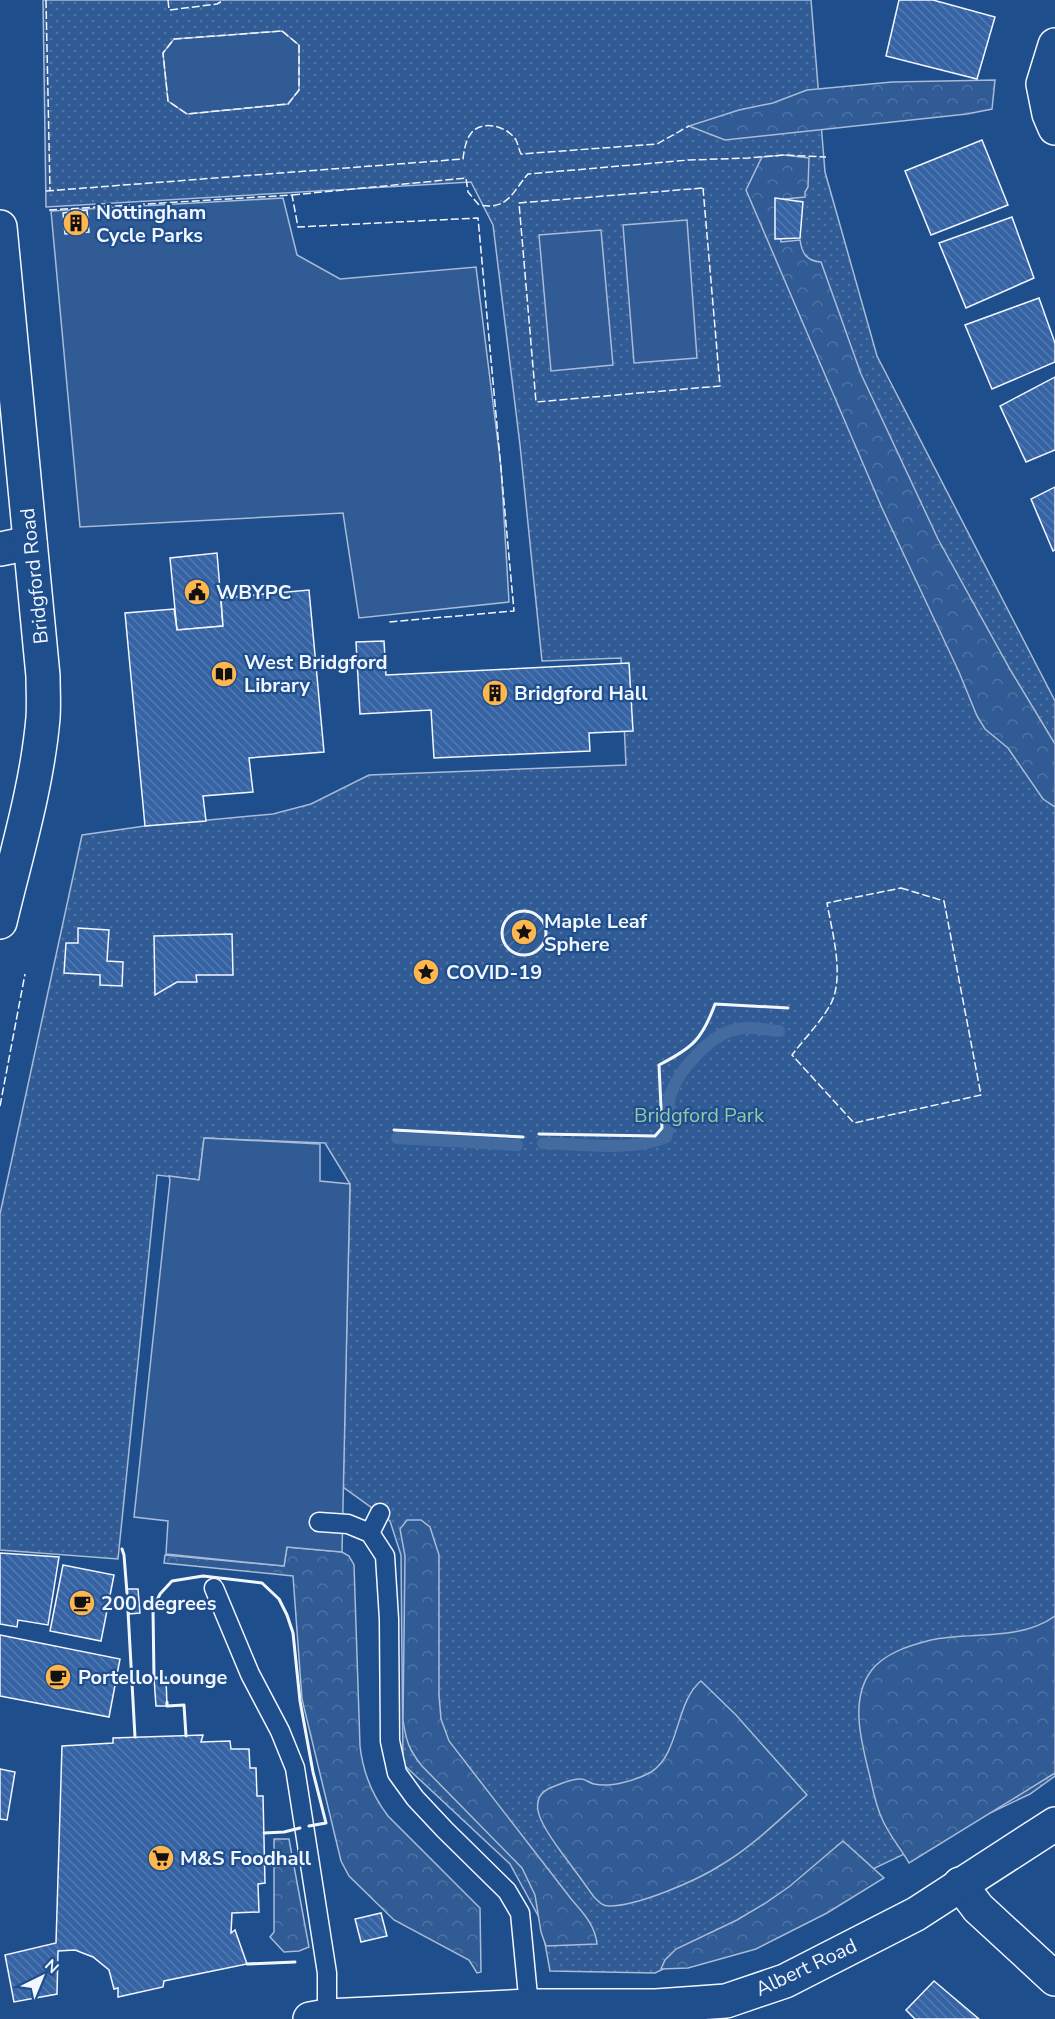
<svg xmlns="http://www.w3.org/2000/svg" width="1055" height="2019" viewBox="0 0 1055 2019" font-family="'Nunito Sans',sans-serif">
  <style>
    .grass { fill: url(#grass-dots); stroke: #a8bbd7; stroke-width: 1.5 }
    .forest { fill: url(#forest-crowns); stroke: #a8bbd7; stroke-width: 1.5 }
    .garden { fill: url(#garden-furrows); stroke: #a8bbd7; stroke-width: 1.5 }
    .built { fill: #305b95; stroke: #a8bbd7; stroke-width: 1.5 }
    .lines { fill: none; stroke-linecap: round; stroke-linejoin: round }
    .stream { stroke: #446ba0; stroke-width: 12 }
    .building { fill: url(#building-back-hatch); stroke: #f2f6ff; stroke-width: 1.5 }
    .lane-casing { stroke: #f2f6ff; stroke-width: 21 }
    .street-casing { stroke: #f2f6ff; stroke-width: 36 }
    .secondary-casing { stroke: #f2f6ff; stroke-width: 36 }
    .lane { stroke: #1f4e8c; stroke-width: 18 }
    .street { stroke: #1f4e8c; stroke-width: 33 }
    .secondary { stroke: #1f4e8c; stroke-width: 33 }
    .fence { stroke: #f2f6ff; stroke-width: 1.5; stroke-dasharray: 8 3; stroke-linecap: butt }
    .wall { stroke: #f2f6ff; stroke-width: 3 }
    .labels { text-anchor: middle; stroke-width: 4.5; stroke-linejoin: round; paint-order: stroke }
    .poi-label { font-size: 20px; font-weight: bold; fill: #f2f6ff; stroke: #1f4e8c; text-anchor: start }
    .street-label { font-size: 20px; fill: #f2f6ff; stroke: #1f4e8c }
    .park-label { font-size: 20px; fill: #97c8a6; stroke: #1f4e8c }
  </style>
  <defs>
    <pattern id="grass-dots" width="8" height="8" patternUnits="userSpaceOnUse" patternTransform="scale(1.5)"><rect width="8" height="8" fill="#305b95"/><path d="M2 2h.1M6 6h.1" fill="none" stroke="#4e73a5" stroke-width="1.8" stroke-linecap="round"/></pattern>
    <pattern id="forest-crowns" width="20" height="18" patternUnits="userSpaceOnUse" patternTransform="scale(1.5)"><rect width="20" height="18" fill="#305b95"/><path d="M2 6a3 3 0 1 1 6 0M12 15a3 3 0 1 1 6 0" fill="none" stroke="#4e73a5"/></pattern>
    <pattern id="garden-furrows" width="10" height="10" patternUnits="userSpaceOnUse" patternTransform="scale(1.5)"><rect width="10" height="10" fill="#305b95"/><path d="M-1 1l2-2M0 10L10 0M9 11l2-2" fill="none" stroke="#4e73a5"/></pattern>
    <pattern id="building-back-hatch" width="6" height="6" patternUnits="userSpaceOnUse" patternTransform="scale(1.5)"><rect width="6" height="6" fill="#3563a3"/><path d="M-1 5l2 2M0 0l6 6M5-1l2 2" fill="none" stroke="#537ab1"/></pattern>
  </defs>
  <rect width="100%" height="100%" fill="#1f4e8c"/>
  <polygon class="grass" points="43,0 811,0 825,172 877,356 1055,701 1055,1776 1030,1794 655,1973 550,1971 541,1921 510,1864 403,1764 401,1555 390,1521 343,1487 350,1184 325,1143 204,1138 199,1180 157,1175 118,1559 0,1550 0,1214 82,835 145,826 273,814 311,804 369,775 626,765 621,658 542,661 520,445 493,225 471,182 46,207"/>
  <g class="forest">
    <polygon points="995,80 992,109 967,114 725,140 689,126 739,110 773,103 807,90 892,82"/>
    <path d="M784,155L809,158L808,187L805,192V197L776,200L781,242L800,240C802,254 807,261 821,262L861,374L938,539L1011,671L1055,744V807L1043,799L1008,748L985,729L977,716L959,672L882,508L746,190L762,157Z"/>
    <path d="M407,1520H421L430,1527L439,1555V1695L441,1719L449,1741L572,1900C584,1914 595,1925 597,1944L546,1946L541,1932L535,1895L522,1868L422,1766C409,1750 406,1741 403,1720L405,1556L400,1529Z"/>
    <path d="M287,1547L342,1552L349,1556L354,1565L360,1746C363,1773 372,1795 388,1816L480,1908L481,1972L477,1973L469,1960L394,1920L349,1876L341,1861L302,1699L293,1576L164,1563L165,1555L284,1566Z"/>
    <path d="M1055,1616V1773L909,1863C901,1849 890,1836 883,1821C876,1807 873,1791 870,1777C862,1744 849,1701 871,1671C884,1653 911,1645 931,1640C972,1631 1018,1642 1055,1616Z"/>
    <path d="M701,1681L736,1715L807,1795C780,1819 753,1846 721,1865C696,1881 638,1906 609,1906C602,1906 598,1901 594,1897C584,1883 574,1869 564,1856C551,1837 517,1798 555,1786C562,1783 573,1778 581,1779C586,1779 589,1783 594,1784C610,1788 637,1780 651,1772C680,1754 675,1702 701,1681Z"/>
    <polygon points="274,1839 289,1839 309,1947 299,1951 284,1952 270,1937 274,1932"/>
    <polygon points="843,1841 884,1878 827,1913 756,1949 688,1968 661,1969 665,1960 676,1949 737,1920 764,1904 790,1886"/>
  </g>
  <circle class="garden" cx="524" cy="933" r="22"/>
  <g class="built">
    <polygon points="282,31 299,45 299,90 288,104 187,114 168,101 163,53 174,39"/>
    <polygon points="283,198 297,255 340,279 476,267 501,467 509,602 359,618 343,513 80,527 51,211"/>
    <polygon points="687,220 697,358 634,363 623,225"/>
    <polygon points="601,230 613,365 551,371 539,235"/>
    <polygon points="204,1138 320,1144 320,1181 350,1184 342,1552 287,1547 284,1566 166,1554 168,1521 134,1517 170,1180 169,1176 199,1180"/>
  </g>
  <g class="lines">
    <g class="stream">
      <polyline points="397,1138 517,1145"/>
      <path d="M543,1143C580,1144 632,1152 666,1137C672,1121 666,1110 670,1096C678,1070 711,1034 737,1029C750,1026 766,1030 779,1031"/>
    </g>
  </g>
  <g class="building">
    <polygon points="899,0 933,0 995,17 977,79 886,56"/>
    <polygon points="982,140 1008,205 931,235 905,171"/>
    <polygon points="775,198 803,202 800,238 775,239"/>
    <polygon points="87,210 89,232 65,234 63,213"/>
    <polygon points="1012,217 1034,278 966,308 939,243"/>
    <polygon points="1039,298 1055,343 1055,362 992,389 965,325"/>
    <polygon points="1055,377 1055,450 1026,462 1000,406"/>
    <polygon points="1055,487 1055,550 1053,551 1031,499"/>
    <polygon points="217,553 223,626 177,630 170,558"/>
    <polygon points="309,590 324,752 249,758 253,792 203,796 206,821 145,826 125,613 174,609 177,630 223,626 221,598"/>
    <polygon points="384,641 386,675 629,663 633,731 589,733 590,751 434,758 431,710 360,714 356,642"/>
    <polygon points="78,928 109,930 107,961 123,962 122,986 100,985 100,975 64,973 66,943 78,943"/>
    <polygon points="232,934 233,975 196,975 197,982 177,982 155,995 154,936"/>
    <polygon points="0,1553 59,1557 48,1625 18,1620 17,1627 0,1624"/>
    <polygon points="63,1565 114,1575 101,1641 50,1631"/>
    <polygon points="127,1589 138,1589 140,1613 129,1614"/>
    <polygon points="0,1635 120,1659 109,1717 0,1696"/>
    <polygon points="166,1677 167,1706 156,1706 154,1678"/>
    <polygon points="203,1735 201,1742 230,1741 231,1749 249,1749 250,1768 256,1768 257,1796 263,1796 265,1883 258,1884 259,1912 232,1913 231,1933 235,1930 247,1964 164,1981 163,1987 118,1997 118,1988 114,1989 109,1970 93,1957 75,1950 58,1951 57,1994 14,2002 5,1955 56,1943 62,1746 113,1743 113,1738"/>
    <polygon points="0,1769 15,1772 7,1820 0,1819"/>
    <polygon points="381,1913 387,1936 361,1942 355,1919"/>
    <polygon points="934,1981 979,2019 915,2019 906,2010"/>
  </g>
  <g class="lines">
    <defs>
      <g id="lane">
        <polyline points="319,1522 348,1524 370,1533 385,1556 389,1619 390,1741 397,1773 415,1798 445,1830 507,1891 520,1913 529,2006"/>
        <polyline points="370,1533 380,1513"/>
        <polyline points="214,1588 250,1674 280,1731 295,1768 327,1973 327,2016"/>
      </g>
      <g id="street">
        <polyline points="1055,45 1043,84 1049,114 1055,128"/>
        <polyline points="0,549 30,543"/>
        <polyline points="960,1884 978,1908 1055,1979"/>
        <polyline points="310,2019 327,2016 529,2006 656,2006 726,2001 785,1981 916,1914 1055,1824"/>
      </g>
      <path id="secondary" d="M0,227L43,676C43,690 44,704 43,718C37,787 16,855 0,922"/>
    </defs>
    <use href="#lane" class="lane-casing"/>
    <use href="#street" class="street-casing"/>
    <use href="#secondary" class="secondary-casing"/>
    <use href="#lane" class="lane"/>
    <use href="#street" class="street"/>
    <use href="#secondary" class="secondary"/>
    <g class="fence">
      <polyline points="46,0 50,190"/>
      <polyline points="168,0 169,10 217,4 224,0"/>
      <polygon points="282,31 299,45 299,90 288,104 187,114 168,101 163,53 174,39"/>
      <polygon points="703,188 720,386 536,402 519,203"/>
      <path d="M46,191L463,159C464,150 466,138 473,131C485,120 508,127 516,140C518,144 519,150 521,154L657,144L689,126"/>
      <path d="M292,195L466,178L468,192L479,205C508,210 511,194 528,174L689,160L748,158L784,155L826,157"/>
      <polyline points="49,210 292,195 298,227 478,218 514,611 388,622"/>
      <path d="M901,888L944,901L981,1095L854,1123L792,1055C804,1039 819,1024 829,1007C846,980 832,932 827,903Z"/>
      <polyline points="0,1106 25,974"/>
    </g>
    <g class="wall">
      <circle cx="524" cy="933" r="22"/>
      <polyline points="394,1130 523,1137"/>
      <path d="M539,1134L655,1136L662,1128L659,1065C692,1048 702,1040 715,1004L788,1008"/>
      <polyline points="122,1549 124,1555 127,1593"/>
      <polyline points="128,1611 135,1737"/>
      <polyline points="158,1678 154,1678 153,1609 160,1594 172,1581 203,1576 262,1583 279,1599 287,1615 293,1633 300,1701 313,1772 326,1823 309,1826"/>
      <polyline points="167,1702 167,1706 184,1705 186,1736"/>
      <polyline points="264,1833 284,1832 300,1828"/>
      <polyline points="247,1964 295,1962"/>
    </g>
  </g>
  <defs>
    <symbol id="building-disc" viewBox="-11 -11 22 22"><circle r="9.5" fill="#ffb74d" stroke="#1f4e8c"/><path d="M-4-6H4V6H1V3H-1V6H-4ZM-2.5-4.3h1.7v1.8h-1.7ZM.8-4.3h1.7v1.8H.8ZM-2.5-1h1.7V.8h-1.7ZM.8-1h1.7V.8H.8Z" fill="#111"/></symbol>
    <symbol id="civic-disc" viewBox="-11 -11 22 22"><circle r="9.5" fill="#ffb74d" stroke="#1f4e8c"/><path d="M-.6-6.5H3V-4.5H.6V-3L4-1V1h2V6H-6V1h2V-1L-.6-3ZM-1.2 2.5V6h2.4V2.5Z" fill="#111"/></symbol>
    <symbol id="library-disc" viewBox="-11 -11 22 22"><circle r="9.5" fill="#ffb74d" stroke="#1f4e8c"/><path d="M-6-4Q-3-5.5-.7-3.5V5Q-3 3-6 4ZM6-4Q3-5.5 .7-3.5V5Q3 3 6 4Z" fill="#111"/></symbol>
    <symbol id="sight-disc" viewBox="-11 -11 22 22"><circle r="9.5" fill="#ffb74d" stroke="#1f4e8c"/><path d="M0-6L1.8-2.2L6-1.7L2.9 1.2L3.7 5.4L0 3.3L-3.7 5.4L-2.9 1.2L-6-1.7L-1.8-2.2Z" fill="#111"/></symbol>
    <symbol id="cafe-disc" viewBox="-11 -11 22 22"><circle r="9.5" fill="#ffb74d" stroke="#1f4e8c"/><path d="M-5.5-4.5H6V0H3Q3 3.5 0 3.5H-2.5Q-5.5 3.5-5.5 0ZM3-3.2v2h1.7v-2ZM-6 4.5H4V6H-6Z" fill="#111"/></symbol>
    <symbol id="supermarket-disc" viewBox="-11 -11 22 22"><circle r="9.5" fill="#ffb74d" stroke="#1f4e8c"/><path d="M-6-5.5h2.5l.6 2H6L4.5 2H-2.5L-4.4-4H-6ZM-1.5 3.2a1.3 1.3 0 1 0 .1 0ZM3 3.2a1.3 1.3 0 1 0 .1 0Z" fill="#111"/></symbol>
  </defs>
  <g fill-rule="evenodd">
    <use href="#building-disc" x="61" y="208" width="30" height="30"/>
    <use href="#civic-disc" x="182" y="577" width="30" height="30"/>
    <use href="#library-disc" x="209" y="659" width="30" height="30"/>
    <use href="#building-disc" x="480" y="678" width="30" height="30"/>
    <use href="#sight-disc" x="509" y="917" width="30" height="30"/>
    <use href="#sight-disc" x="411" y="957" width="30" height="30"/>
    <use href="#cafe-disc" x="67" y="1588" width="30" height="30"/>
    <use href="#cafe-disc" x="43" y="1662" width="30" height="30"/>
    <use href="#supermarket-disc" x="146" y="1843" width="30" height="30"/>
  </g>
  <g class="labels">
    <g class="poi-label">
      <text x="96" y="219">Nottingham<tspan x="96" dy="23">Cycle Parks</tspan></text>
      <text x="216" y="599">WBYPC</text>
      <text x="244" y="669">West Bridgford<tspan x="244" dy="23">Library</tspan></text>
      <text x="514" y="700">Bridgford Hall</text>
      <text x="544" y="928">Maple Leaf<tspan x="544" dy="23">Sphere</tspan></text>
      <text x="446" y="979">COVID-19</text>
      <text x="101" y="1610">200 degrees</text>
      <text x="78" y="1684">Portello Lounge</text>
      <text x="180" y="1865">M&amp;S Foodhall</text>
    </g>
    <g class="street-label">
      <text transform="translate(34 576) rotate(-96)" y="7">Bridgford Road</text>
      <text transform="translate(806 1967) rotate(-25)" y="7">Albert Road</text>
    </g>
    <g class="park-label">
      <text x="699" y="1122">Bridgford Park</text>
    </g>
  </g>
  <g transform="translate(42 1977) rotate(43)" stroke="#1f4e8c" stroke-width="4.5" paint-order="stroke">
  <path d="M0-4.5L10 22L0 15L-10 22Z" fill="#f2f6ff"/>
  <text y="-9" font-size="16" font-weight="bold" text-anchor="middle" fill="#f2f6ff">N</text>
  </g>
</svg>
